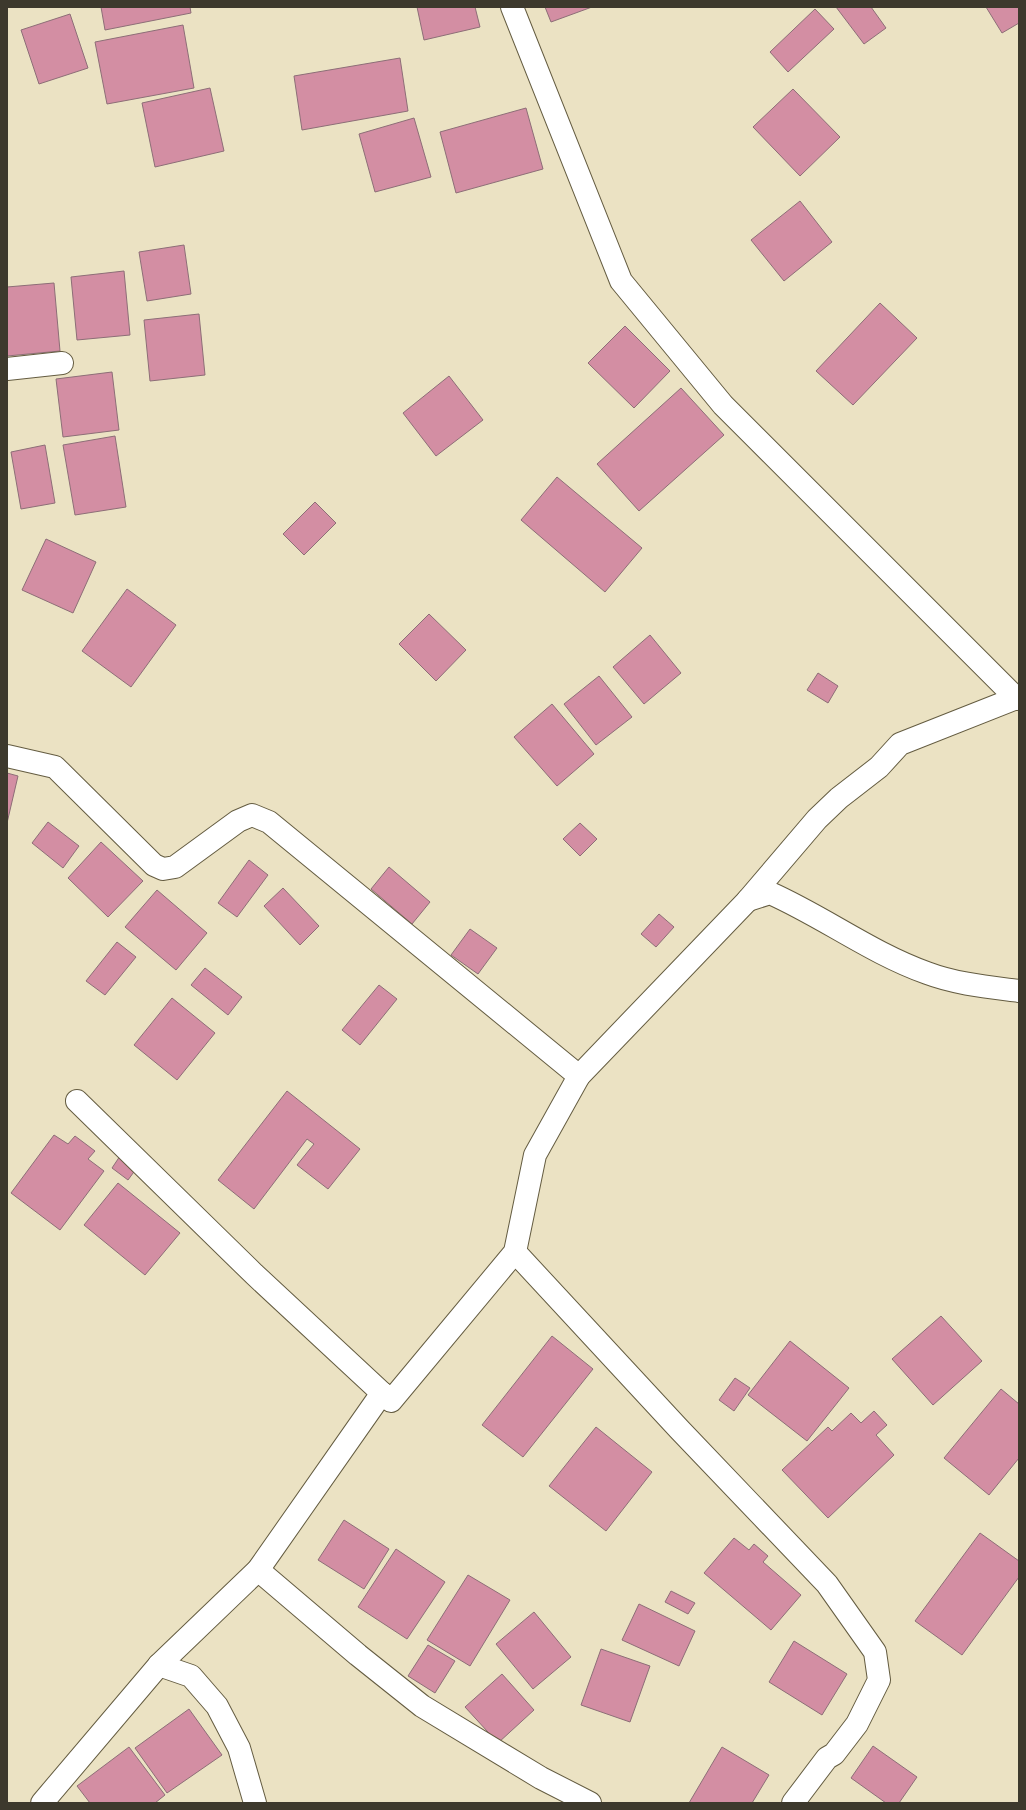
<svg xmlns="http://www.w3.org/2000/svg" width="1026" height="1810" viewBox="0 0 1026 1810" font-family="'Libre Baskerville',serif">
  <style>
    .building { fill: #d38ea3; stroke: #8d6e77 }
    .lines { fill: none; stroke-linecap: round; stroke-linejoin: round }
    .street-casing { stroke: #645c41; stroke-width: 24 }
    .street { stroke: #fff; stroke-width: 22 }
  </style>
  <rect width="100%" height="100%" fill="#ebe2c3"/>
  <g class="building">
    <polygon points="101,7 190,7 191,13 105,30"/>
    <polygon points="417,7 475,7 480,27 424,40"/>
    <polygon points="545,7 592,7 551,22"/>
    <polygon points="836,7 871,7 886,28 864,44"/>
    <polygon points="986,7 1019,7 1019,23 1002,33"/>
    <polygon points="815,9 834,29 788,72 770,52"/>
    <polygon points="70,14 88,68 39,84 21,30"/>
    <polygon points="183,25 194,88 107,104 95,42"/>
    <polygon points="400,58 408,111 302,130 294,76"/>
    <polygon points="210,88 224,151 155,167 142,103"/>
    <polygon points="793,89 840,137 800,176 753,127"/>
    <polygon points="526,108 543,169 456,193 440,132"/>
    <polygon points="414,118 431,177 375,192 359,134"/>
    <polygon points="800,201 832,242 784,281 751,240"/>
    <polygon points="184,245 191,294 147,301 139,252"/>
    <polygon points="124,271 130,335 77,340 71,277"/>
    <polygon points="54,283 60,351 7,356 7,287"/>
    <polygon points="880,303 917,338 853,405 816,371"/>
    <polygon points="199,314 205,375 150,381 144,320"/>
    <polygon points="625,326 670,371 634,408 588,363"/>
    <polygon points="112,372 119,430 63,437 56,379"/>
    <polygon points="449,376 483,420 436,456 403,413"/>
    <polygon points="681,388 724,435 639,511 597,464"/>
    <polygon points="115,436 126,507 75,515 63,445"/>
    <polygon points="45,445 55,503 21,509 11,452"/>
    <polygon points="557,477 642,548 605,592 521,520"/>
    <polygon points="315,502 336,523 304,555 283,534"/>
    <polygon points="46,539 96,562 73,613 22,590"/>
    <polygon points="127,589 176,625 131,687 82,651"/>
    <polygon points="429,614 466,650 436,681 399,644"/>
    <polygon points="650,635 681,673 644,704 613,667"/>
    <polygon points="818,673 838,686 828,703 807,690"/>
    <polygon points="599,676 632,717 596,745 564,704"/>
    <polygon points="552,704 594,754 557,786 514,737"/>
    <polygon points="7,773 18,776 7,823"/>
    <polygon points="48,822 79,846 63,868 32,843"/>
    <polygon points="580,823 597,839 580,856 563,839"/>
    <polygon points="101,842 143,881 108,917 68,878"/>
    <polygon points="249,860 268,875 237,917 218,903"/>
    <polygon points="389,867 430,902 412,924 371,889"/>
    <polygon points="283,888 319,926 300,945 264,906"/>
    <polygon points="157,890 207,933 176,970 125,927"/>
    <polygon points="659,914 674,927 656,947 641,934"/>
    <polygon points="470,929 497,948 478,974 451,955"/>
    <polygon points="117,942 136,957 105,995 86,981"/>
    <polygon points="205,968 242,997 228,1015 191,985"/>
    <polygon points="379,985 397,999 360,1045 342,1030"/>
    <polygon points="172,998 215,1033 177,1080 134,1045"/>
    <polygon points="287,1091 360,1149 328,1189 297,1165 314,1144 307,1139 254,1209 218,1180"/>
    <polygon points="54,1135 68,1144 75,1136 95,1151 88,1159 104,1171 60,1230 11,1193"/>
    <polygon points="120,1156 136,1169 128,1180 112,1168"/>
    <polygon points="118,1183 180,1233 145,1275 84,1225"/>
    <polygon points="941,1316 982,1361 933,1405 892,1359"/>
    <polygon points="552,1336 593,1369 523,1457 482,1425"/>
    <polygon points="790,1341 849,1388 807,1441 748,1395"/>
    <polygon points="735,1378 750,1388 734,1411 719,1400"/>
    <polygon points="1001,1389 1019,1404 1019,1458 989,1495 944,1458"/>
    <polygon points="874,1411 887,1425 876,1435 894,1455 828,1518 782,1470 828,1427 832,1431 851,1413 861,1423"/>
    <polygon points="596,1427 652,1472 606,1531 549,1486"/>
    <polygon points="344,1520 389,1549 364,1589 318,1560"/>
    <polygon points="980,1533 1019,1561 1019,1577 962,1655 915,1621"/>
    <polygon points="734,1538 749,1550 754,1544 768,1556 763,1562 801,1595 771,1630 704,1573"/>
    <polygon points="396,1549 445,1582 407,1639 358,1607"/>
    <polygon points="468,1575 510,1600 470,1666 427,1640"/>
    <polygon points="671,1591 695,1603 688,1614 665,1602"/>
    <polygon points="639,1604 695,1631 679,1666 622,1640"/>
    <polygon points="534,1612 571,1657 533,1689 496,1644"/>
    <polygon points="794,1641 847,1674 822,1715 769,1682"/>
    <polygon points="428,1645 455,1661 435,1693 408,1676"/>
    <polygon points="601,1649 650,1666 630,1722 581,1705"/>
    <polygon points="502,1674 534,1710 498,1743 465,1707"/>
    <polygon points="189,1709 222,1755 167,1793 135,1748"/>
    <polygon points="873,1746 917,1777 899,1803 886,1803 851,1778"/>
    <polygon points="129,1747 165,1795 155,1803 90,1803 77,1786"/>
    <polygon points="722,1747 769,1775 752,1803 689,1803"/>
  </g>
  <g class="lines">
    <defs>
      <g id="street">
        <polyline points="512,7 621,281 723,405 1017,699"/>
        <polyline points="7,369 62,363"/>
        <polyline points="7,756 55,767 154,865 163,869 175,867 238,821 252,815 269,822 579,1076"/>
        <path d="M748,900L770,893C824,917 871,953 927,973C956,984 988,987 1019,991"/>
        <polyline points="77,1101 254,1274 382,1393"/>
        <polyline points="515,1252 679,1429 827,1584 875,1652 879,1680 857,1724 834,1754 827,1758 793,1803"/>
        <polyline points="258,1570 358,1655 422,1706 541,1778 590,1803"/>
        <polyline points="159,1665 191,1676 217,1706 239,1748 255,1803"/>
        <polyline points="42,1803 159,1665 258,1570 382,1393 391,1401 515,1252 535,1155 579,1076 748,900 817,819 839,798 879,767 900,744 1019,697"/>
      </g>
    </defs>
    <use href="#street" class="street-casing"/>
    <use href="#street" class="street"/>
  </g>
  <rect width="1026" height="1810" fill="none" stroke="#3d392d" stroke-width="16"/>
</svg>
